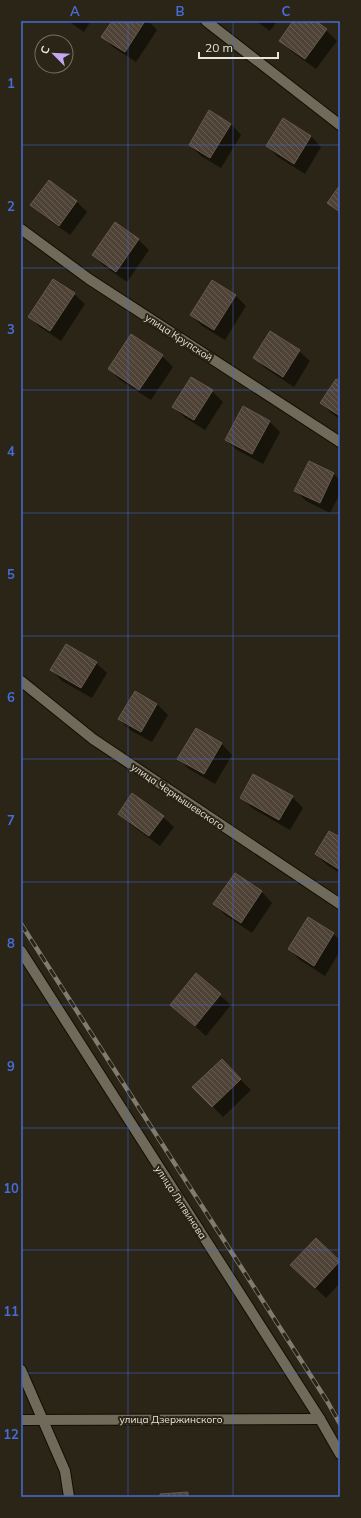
<svg xmlns="http://www.w3.org/2000/svg" width="361" height="1518" viewBox="0 0 361 1518" font-family="Mulish,sans-serif">
  <style>
    .shadow { fill: #0007 }
    .building { fill: url(#building-back-hatch); stroke: #66584c }
    .lines { fill: none; stroke-linecap: round; stroke-linejoin: round }
    .street-casing { stroke: #120e03; stroke-width: 12 }
    .street { stroke: #6f6a59; stroke-width: 10 }
    .rail-casing { stroke: #807b6f; stroke-width: 4.5 }
    .rail { stroke: #2a2516; stroke-width: 3; stroke-dasharray: 9; stroke-linecap: butt }
    .grid { fill: none; stroke: #456cd8; stroke-width: 1; stroke-opacity: 0.55 }
    .labels { text-anchor: middle; stroke-width: 4; stroke-linejoin: round; paint-order: stroke }
    .street-label { font-size: 10px; fill: #e7e4da; stroke: #2a2516 }
    .neatline { fill: none; stroke: #456cd8; stroke-width: 1.5 }
    .grid-label { font-size: 13px; text-anchor: middle; font-weight: bold; fill: #456cd8 }
  </style>
  <defs>
    <pattern id="building-back-hatch" width="6" height="6" patternUnits="userSpaceOnUse"><rect width="6" height="6" fill="#4f4236"/><path d="M-1 5l2 2M0 0l6 6M5-1l2 2" fill="none" stroke="#685d52"/></pattern>
  </defs>
  <rect width="100%" height="100%" fill="#2a2516"/>
  <g class="shadow">
    <polygon points="68,21 91,21 84,32"/>
    <polygon points="113,21 148,21 157,30 136,62 113,47 103,36"/>
    <polygon points="256,21 277,21 270,31"/>
    <polygon points="294,21 314,21 326,30 337,41 316,69 291,51 281,40"/>
    <polygon points="231,124 241,135 221,168 201,156 190,145"/>
    <polygon points="311,136 321,147 305,174 278,157 267,146"/>
    <polygon points="76,201 87,212 70,235 42,215 32,205"/>
    <polygon points="138,239 149,250 127,282 104,266 93,255"/>
    <polygon points="74,294 85,304 61,341 40,327 30,317"/>
    <polygon points="235,295 246,306 225,340 202,326 191,315"/>
    <polygon points="299,351 310,361 294,387 265,368 254,357"/>
    <polygon points="162,356 173,367 151,400 120,380 109,369"/>
    <polygon points="192,378 212,391 223,402 205,430 184,417 174,407"/>
    <polygon points="340,382 340,419 332,414 322,403"/>
    <polygon points="269,421 280,432 263,464 237,450 226,440"/>
    <polygon points="310,462 334,474 340,480 340,494 330,513 306,501 296,491"/>
    <polygon points="96,663 107,673 92,698 62,681 51,670"/>
    <polygon points="135,692 157,704 168,715 152,742 130,730 119,719"/>
    <polygon points="196,729 222,744 232,755 215,784 189,769 179,759"/>
    <polygon points="241,797 292,797 303,808 290,830 252,808"/>
    <polygon points="119,814 163,817 174,827 160,846 130,824"/>
    <polygon points="340,838 340,873 327,865 316,854"/>
    <polygon points="235,874 262,892 272,903 252,933 225,915 215,904"/>
    <polygon points="308,918 333,934 340,940 340,951 325,976 300,960 289,949"/>
    <polygon points="197,975 231,1005 206,1036 171,1005"/>
    <polygon points="232,1071 251,1090 223,1117 194,1087"/>
    <polygon points="316,1239 340,1262 340,1283 326,1298 302,1275"/>
  </g>
  <g class="building">
    <polygon points="112,21 145,21 125,52 101,37"/>
    <polygon points="293,21 316,21 327,29 305,59 279,41"/>
    <polygon points="209,110 231,124 210,158 189,145"/>
    <polygon points="283,118 311,136 294,164 266,146"/>
    <polygon points="49,180 77,201 59,226 30,205"/>
    <polygon points="340,185 340,212 327,203"/>
    <polygon points="115,222 139,239 116,272 92,255"/>
    <polygon points="53,279 75,293 50,331 28,317"/>
    <polygon points="212,280 236,295 214,330 190,315"/>
    <polygon points="270,331 300,350 283,377 253,358"/>
    <polygon points="131,334 163,355 139,390 108,369"/>
    <polygon points="191,377 213,390 194,420 172,407"/>
    <polygon points="336,379 340,381 340,416 320,403"/>
    <polygon points="243,406 270,421 252,454 225,440"/>
    <polygon points="309,461 334,473 320,503 294,491"/>
    <polygon points="66,644 97,662 81,688 50,670"/>
    <polygon points="135,691 157,704 141,732 118,719"/>
    <polygon points="196,728 222,743 204,774 177,759"/>
    <polygon points="253,774 293,796 279,820 240,798"/>
    <polygon points="132,793 164,816 149,836 118,814"/>
    <polygon points="329,831 340,837 340,870 315,854"/>
    <polygon points="235,873 262,891 241,923 213,904"/>
    <polygon points="308,917 334,933 314,966 288,949"/>
    <polygon points="196,973 221,994 195,1026 170,1005"/>
    <polygon points="222,1059 241,1079 212,1107 192,1087"/>
    <polygon points="316,1238 340,1261 315,1288 290,1265"/>
    <polygon points="188,1492 188,1497 160,1497 160,1494"/>
  </g>
  <g class="lines">
    <defs>
      <g id="street">
        <polyline points="206,21 340,125"/>
        <polyline points="21,229 89,279 340,442"/>
        <polyline points="21,681 93,739 340,904"/>
        <polyline points="21,951 320,1419 340,1454"/>
        <polyline points="21,1370 65,1471 69,1497"/>
        <polyline points="21,1420 320,1419"/>
      </g>
    </defs>
    <use href="#street" class="street-casing"/>
    <use href="#street" class="street"/>
    <defs>
      <polyline id="rail" points="21,924 327,1401 340,1424"/>
    </defs>
    <use href="#rail" class="rail-casing"/>
    <use href="#rail" class="rail"/>
  </g>
  <path class="grid" d="M128,21V1497M233,21V1497M21,145H340M21,268H340M21,390H340M21,513H340M21,636H340M21,759H340M21,882H340M21,1005H340M21,1128H340M21,1250H340M21,1373H340"/>
  <g class="labels">
    <g class="street-label">
      <text transform="translate(179 337) rotate(33)" y="4">улица Крупской</text>
      <text transform="translate(178 796) rotate(34)" y="4">улица Чернышевского</text>
      <text transform="translate(181 1202) rotate(57)" y="4">улица Литвинова</text>
      <text x="171" y="1423">улица Дзержинского</text>
    </g>
  </g>
  <rect width="361" height="1518" fill="none" stroke="#2a2516" stroke-width="44"/>
  <g transform="translate(54 54) rotate(294)"><circle r="19" fill="#2a2516" stroke="#767164"/>
  <path d="M0-3L7 15L0 10L-7 15Z" fill="#c3a7f2"/>
  <text y="-6" font-size="11" font-weight="bold" text-anchor="middle" fill="#e7e4da">С</text>
  </g>
  <path d="M199 52v6h79v-6" fill="none" stroke="#e7e4da" stroke-width="2"/>
  <text x="205" y="52" font-size="12" fill="#e7e4da" stroke="#2a2516" stroke-width="3" paint-order="stroke">20 m</text>
  <rect x="22" y="22" width="317" height="1474" class="neatline"/>
  <g class="grid-label">
    <text x="75" y="16">A</text>
    <text x="180" y="16">B</text>
    <text x="286" y="16">C</text>
    <text x="11" y="88">1</text>
    <text x="11" y="211">2</text>
    <text x="11" y="334">3</text>
    <text x="11" y="456">4</text>
    <text x="11" y="579">5</text>
    <text x="11" y="702">6</text>
    <text x="11" y="825">7</text>
    <text x="11" y="948">8</text>
    <text x="11" y="1071">9</text>
    <text x="11" y="1193">10</text>
    <text x="11" y="1316">11</text>
    <text x="11" y="1439">12</text>
  </g>
</svg>
